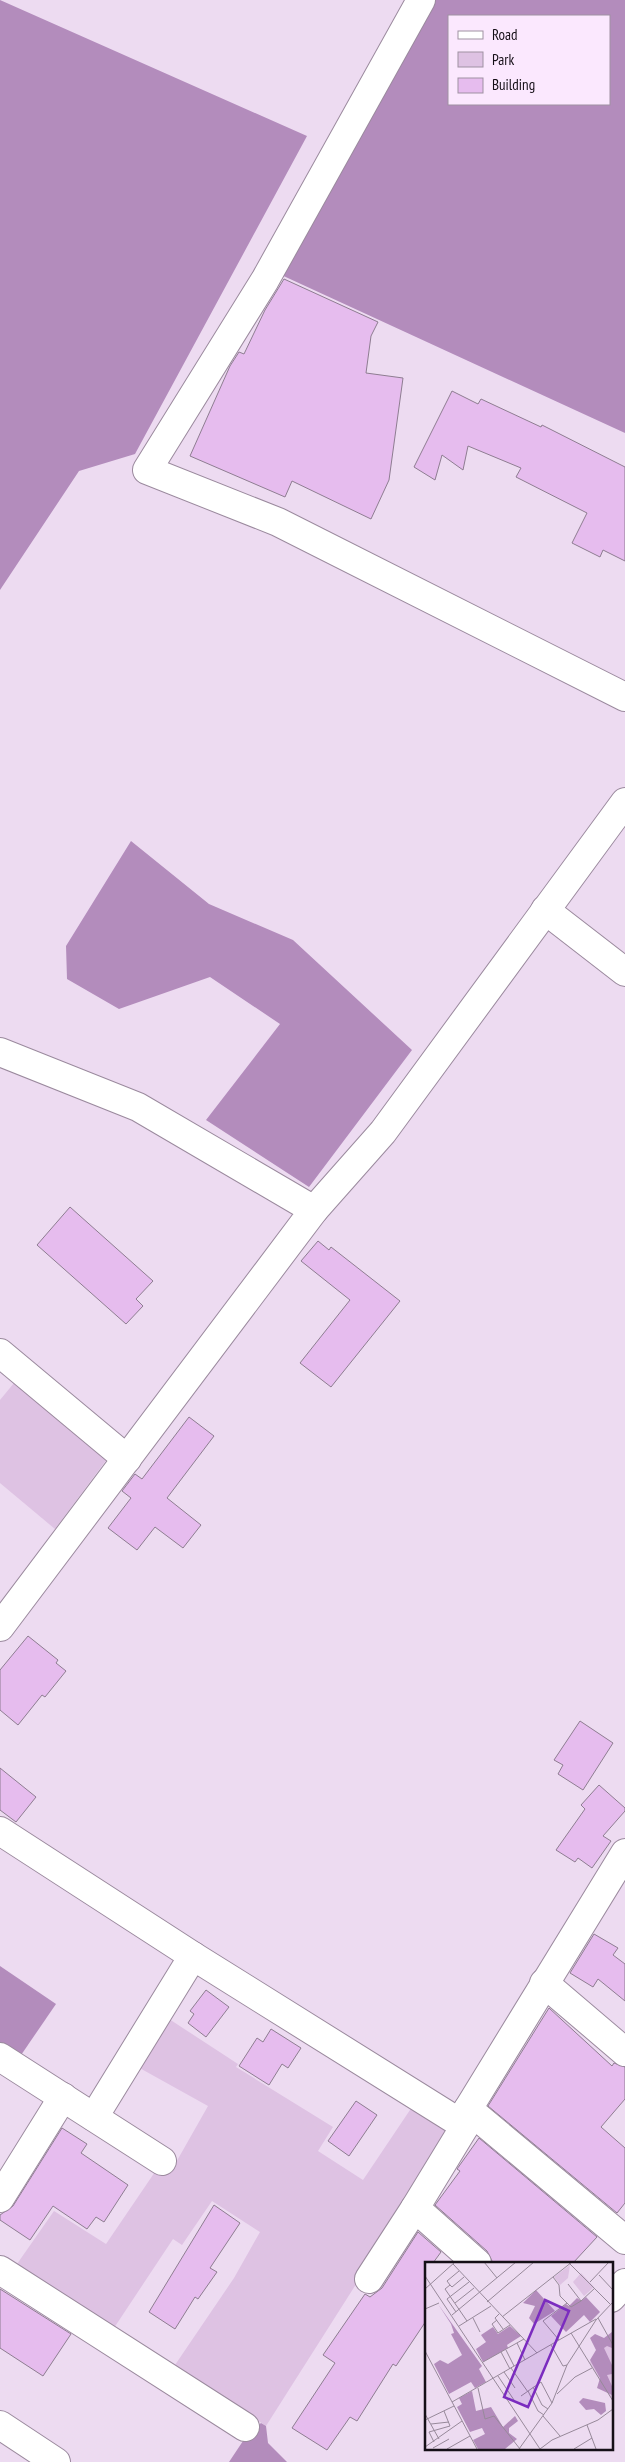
<svg xmlns="http://www.w3.org/2000/svg" width="625" height="2462" viewBox="0 0 625 2462" font-family="'PT Sans Narrow',sans-serif">
  <style>
    .green { fill: #dec2e3 }
    .forest { fill: #b38cbc; fill-rule: evenodd }
    .building { fill: #e6bcee; stroke: #8e7d91 }
    .lines { fill: none; stroke-linecap: round; stroke-linejoin: round }
    .street-casing { stroke: #9b8a9e; stroke-width: 30 }
    .secondary-casing { stroke: #9b8a9e; stroke-width: 30 }
    .highway-casing { stroke: #9b8a9e; stroke-width: 30 }
    .street { stroke: #fff; stroke-width: 28 }
    .secondary { stroke: #fff; stroke-width: 28 }
    .highway { stroke: #fff; stroke-width: 28 }
    .inset-road { fill: none; stroke: #97899a; stroke-width: 1 }
    .view { fill: #7b2cbf; fill-opacity: 0.15; stroke: #7b2cbf; stroke-width: 2.5 }
    .inset-edge { fill: none; stroke: #150f17; stroke-width: 2.5 }
  </style>
  <rect width="100%" height="100%" fill="#eddbf1"/>
  <g class="green">
    <polygon points="19,1377 107,1459 55,1529 0,1483 0,1400"/>
    <polygon points="166,2017 238,2064 236,2067 333,2127 318,2151 363,2180 414,2104 442,2122 447,2141 266,2426 175,2365 234,2278 260,2232 212,2201 182,2245 173,2239 114,2328 17,2264 54,2211 106,2244 159,2166 170,2173 208,2106 136,2066"/>
  </g>
  <g class="forest">
    <polygon points="0,0 307,136 135,454 79,471 0,590"/>
    <path d="M432,0H625V433L277,273ZM449,16H609V104H449Z"/>
    <polygon points="131,841 209,904 293,940 412,1050 309,1187 206,1120 280,1024 210,977 119,1009 67,979 66,946"/>
    <polygon points="0,1966 56,2004 19,2058 0,2045"/>
    <polygon points="261,2423 266,2426 268,2443 287,2462 229,2462 247,2435"/>
  </g>
  <g class="building">
    <polygon points="284,279 378,322 371,336 366,373 403,378 389,480 371,519 292,481 285,497 190,456 230,366 239,352 244,354 265,310"/>
    <polygon points="452,391 478,404 481,399 541,427 542,425 625,467 625,561 603,550 600,557 572,543 587,513 516,477 521,468 468,446 463,470 442,455 435,480 414,467"/>
    <polygon points="70,1207 153,1281 136,1299 143,1306 126,1324 37,1245"/>
    <polygon points="318,1241 329,1250 331,1247 400,1301 331,1387 300,1363 350,1300 301,1261"/>
    <polygon points="189,1417 214,1436 167,1498 201,1525 183,1548 155,1527 137,1550 108,1528 131,1498 122,1491 135,1474 142,1479"/>
    <polygon points="28,1636 58,1660 56,1663 66,1671 45,1697 42,1695 18,1725 0,1710 0,1670"/>
    <polygon points="580,1721 613,1743 583,1790 558,1774 563,1765 554,1760"/>
    <polygon points="0,1768 36,1797 16,1822 0,1810"/>
    <polygon points="599,1785 625,1808 625,1811 603,1836 611,1841 592,1868 578,1858 575,1862 556,1850 585,1809 581,1805"/>
    <polygon points="594,1934 618,1948 613,1955 625,1964 625,2001 598,1979 593,1987 570,1973"/>
    <polygon points="206,1990 229,2007 206,2037 188,2023 194,2014 190,2011"/>
    <polygon points="549,2008 612,2066 614,2063 625,2067 625,2099 601,2127 625,2148 625,2203 617,2213 488,2106"/>
    <polygon points="271,2029 301,2048 288,2068 282,2064 269,2085 239,2066 257,2038 263,2042"/>
    <polygon points="356,2101 377,2115 349,2156 328,2141"/>
    <polygon points="62,2128 87,2144 81,2153 128,2185 104,2222 96,2217 87,2229 53,2206 30,2240 0,2220 0,2215 13,2206"/>
    <polygon points="479,2138 597,2237 573,2263 493,2263 487,2251 435,2205 460,2171 457,2169"/>
    <polygon points="214,2205 240,2223 210,2268 217,2272 198,2299 195,2297 175,2329 149,2312"/>
    <polygon points="418,2232 441,2252 433,2263 426,2263 426,2321 396,2366 393,2364 357,2421 350,2417 327,2450 292,2428 335,2363 323,2355 365,2294 370,2297 382,2288"/>
    <polygon points="0,2289 71,2334 43,2376 0,2348"/>
  </g>
  <g class="lines">
    <defs>
      <g id="street">
        <polyline points="421,0 265,280 147,470 278,522 625,697"/>
        <polyline points="545,910 625,972"/>
        <polyline points="314,1210 383,1132 625,802"/>
        <polyline points="0,1353 127,1459"/>
        <polyline points="0,1831 193,1956 465,2126"/>
        <polyline points="544,1983 625,2052"/>
        <polyline points="0,2057 162,2161"/>
        <polyline points="468,2109 625,2240"/>
        <polyline points="94,2117 193,1956"/>
        <polyline points="0,2198 63,2097"/>
        <polyline points="415,2208 477,2263"/>
        <polyline points="0,2270 245,2427"/>
        <polyline points="369,2279 415,2208 465,2126 468,2109 625,1853"/>
        <polyline points="611,2298 625,2283"/>
      </g>
      <polyline id="secondary" points="0,1052 138,1107 314,1210 0,1627"/>
      <polyline id="highway" points="0,2425 56,2462"/>
    </defs>
    <use href="#street" class="street-casing"/>
    <use href="#secondary" class="secondary-casing"/>
    <use href="#highway" class="highway-casing"/>
    <use href="#street" class="street"/>
    <use href="#secondary" class="secondary"/>
    <use href="#highway" class="highway"/>
  </g>
  <g transform="translate(425 2262)">
    <rect width="188" height="188" fill="#eddbf1"/>
    <path d="M145,3L143,16L135,23L129,15ZM156,11L169,25L159,34L148,20ZM176,80L187,83V138L164,100L178,94Z" fill="#dec2e3"/>
    <path d="M111,28L130,49L109,62L104,56L110,44L98,41ZM161,35L175,50L165,60L159,53L141,70L126,54L141,42L144,44L152,36L156,39ZM13,42L57,104L54,107L61,120L50,126L46,120L24,132L9,102L15,98L23,102L37,93L26,72L29,71L26,62ZM85,64L96,74L82,83L83,86L58,100L51,87L61,80L56,73L68,65L73,72ZM187,70V86L182,84L179,86L187,103V112L182,113L187,124V133L172,126L175,116L165,98L171,88L165,76L170,72L179,76ZM47,129L51,149L66,145L78,165L90,154L93,159L84,166V171L92,177L80,187H53L48,178L60,172L57,166L45,170L32,145L37,142L34,136ZM158,136L180,141L181,149L176,153L169,147L161,148L154,140Z" fill="#b38cbc"/>
    <path class="inset-road" d="M59,0L72,16M144,1L185,42M28,2L112,91M34,9L22,19L25,23L20,27L42,59M174,13L188,28M0,14L115,187M128,15L134,23L135,34L146,45L156,39M165,20L184,0M143,22L156,39L170,26M25,23L27,25L39,15M0,27L30,0M62,40L109,0M30,41L49,26M142,41L118,59L134,78L171,57M0,47L14,41M31,50L22,37L44,20M74,52L70,56L78,67M27,53L91,0M77,55L147,0M48,56L55,70M173,56L188,83M72,58L67,62L73,71L85,63M34,64L66,44M146,71L188,139M92,81L100,98M126,83L138,104L142,103M81,88L89,104M0,89L52,187M76,90L85,107M58,100L99,77M86,106L103,130M79,110L90,126M73,114L89,138M108,125L117,143L123,147M53,126L60,157L69,154L95,187M103,129L113,149L119,153M132,132L150,115L167,106M96,134L116,120L127,141M27,140L134,78M0,152L14,177M118,154L135,174M0,158L29,144M6,162L24,160M162,163L171,187M9,180L4,170L25,164L19,149M0,185L37,159M8,186L24,177M22,187L45,174M94,187L127,141L142,103L171,58L188,40M115,187L127,178L173,158L188,147M149,187L167,176"/>
    <path class="view" d="M120,38L144,49L103,145L79,135Z"/>
    <rect width="188" height="188" class="inset-edge"/>
  </g>
  <rect x="448" y="15" width="162" height="90" fill="#fbe8fe" stroke="#9f91a2"/>
  <rect x="458" y="31" width="25" height="8" fill="#ffffff" stroke="#9f91a2"/>
  <text x="492" y="40" font-size="15" fill="#150f17">Road</text>
  <rect x="458" y="52" width="25" height="15" fill="#dec2e3" stroke="#9f91a2"/>
  <text x="492" y="65" font-size="15" fill="#150f17">Park</text>
  <rect x="458" y="78" width="25" height="15" fill="#e6bcee" stroke="#9f91a2"/>
  <text x="492" y="90" font-size="15" fill="#150f17">Building</text>
</svg>
